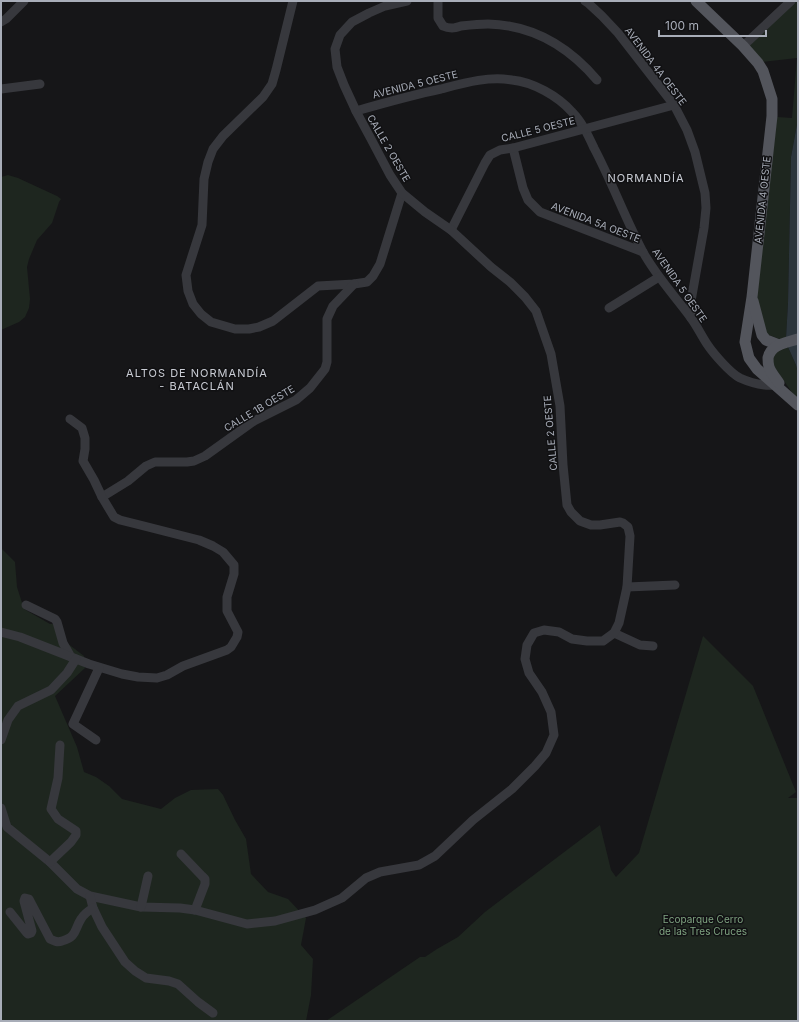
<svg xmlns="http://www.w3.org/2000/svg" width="799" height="1022" viewBox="0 0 799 1022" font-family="Inter,sans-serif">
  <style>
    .green { fill: #1e261f }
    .water { fill: #2c353c }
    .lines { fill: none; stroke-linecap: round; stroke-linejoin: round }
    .minor { stroke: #37383d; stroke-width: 9 }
    .major { stroke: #53555c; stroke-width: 11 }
    .labels { text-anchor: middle; stroke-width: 3; stroke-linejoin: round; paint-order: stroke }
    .street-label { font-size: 10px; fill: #a8adb8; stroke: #111113 }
    .park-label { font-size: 10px; fill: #7fa381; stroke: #111113 }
    .neighbourhood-label { font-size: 11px; letter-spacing: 1px; fill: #c9ccd4; stroke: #111113 }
  </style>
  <rect width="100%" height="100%" fill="#161618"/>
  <g class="green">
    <polygon points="791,1 798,1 798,119 791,157 788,303 786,338 782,340 764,333 757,296 777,117 792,118 797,58 762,62 745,43"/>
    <polygon points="8,175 18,178 57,196 61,199 59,202 52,223 37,240 29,259 27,267 30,299 29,308 25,317 19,322 1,330 1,177"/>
    <polygon points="788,347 796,365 798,372 798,398 793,394 773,365 773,355 777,351"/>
    <polygon points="1,548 15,562 17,587 24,609 50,624 59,624 67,643 84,656 85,668 55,696 77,747 84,772 96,777 109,786 122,799 161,809 175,798 191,790 218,789 223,795 235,820 246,839 251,874 268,892 288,899 306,918 301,945 313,959 311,995 306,1021 1,1021"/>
    <polygon points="703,636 753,686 796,792 788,798 798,798 798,1021 326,1021 420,957 425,957 437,949 458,937 485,912 600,825 611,870 616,877 639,853"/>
  </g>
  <polygon class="water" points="798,119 798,309 797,316 798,372 796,365 788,347 786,338 788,303 791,157"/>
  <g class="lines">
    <g class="minor">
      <polyline points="293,1 276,70 272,84 263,97 223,136 213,149 208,162 204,179 202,225 186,275 188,291 193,304 201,314 211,322 235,329 249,329 259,327 273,321 318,286 354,284 367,282 373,276 380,264 402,193"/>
      <path d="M438,1V18L443,26C445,27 449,28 452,28C454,28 458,27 461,26C470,25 479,24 488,24C534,25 569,47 597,80"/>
      <polyline points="585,1 588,3 602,16 618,33 674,105 687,130 695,152 705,193 706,208 704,228 691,301 691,318"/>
      <polyline points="1,22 6,19 24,1"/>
      <polyline points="743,46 791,1"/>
      <polyline points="1,89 40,84"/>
      <path d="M356,111C384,103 412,95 441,89C464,83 488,76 512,80C533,82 558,96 572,112C582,122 588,135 594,148C612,182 625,218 643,252C656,276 675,296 691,318C697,326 701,335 707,344C713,353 730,373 740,378C751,383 763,386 775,385"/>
      <polyline points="513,148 523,188 528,200 540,212 643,252"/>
      <polyline points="451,230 485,163 490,155 500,150 513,148 674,105"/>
      <polyline points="609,308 659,277"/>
      <polyline points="102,497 128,481 146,466 155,462 187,462 194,461 205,456 254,421 296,400 310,388 325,369 327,362 327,319 333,306 354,284"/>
      <polyline points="627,587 675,585"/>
      <polyline points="26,605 55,619 57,622 63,643 71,657"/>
      <polyline points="1,632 20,637 89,664 122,674 138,677 157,678 167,675 183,666 227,650 231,647 237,637 238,632 227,611 227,597 234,574 234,565 223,552 213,546 199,540 144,526 120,520 114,517 102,497 94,480 83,461 85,449 85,438 82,428 70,419"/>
      <polyline points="614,633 640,645 653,646"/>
      <polyline points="1,740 8,720 18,706 51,690 67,673 76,659"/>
      <polyline points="96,740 73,724 99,668"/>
      <polyline points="1,808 7,827 50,862 77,889 90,896 141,907 180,908 195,910 247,924 275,921 315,910 342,898 366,878 380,872 419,865 435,856 473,820 512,789 535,766 546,753 554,735 551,712 542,692 529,673 525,659 527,645 534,633 544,630 559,632 572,639 587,641 603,641 614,633 619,623 627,587 630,536 628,527 623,523 620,522 600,525 591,525 580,521 571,512 567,505 563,465 560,406 551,354 536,311 525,297 510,282 491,267 451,230 425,212 402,193 390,175 371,139 356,111 344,85 337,67 335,49 340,35 352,22 369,13 385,6 407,1"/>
      <polyline points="181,854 202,876 205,879 205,884 195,910"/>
      <polyline points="50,862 71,842 76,835 76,831 58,819 51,809 58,778 60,745"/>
      <polyline points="90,896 93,908 102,927 125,962 135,971 146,978 169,981 178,984 198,1002 213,1013"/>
      <polyline points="141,907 148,876"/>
      <path d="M10,912L26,932L28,934L31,933L32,931L24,901L25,898L29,899L50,939C54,941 57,943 62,941C77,937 74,930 81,919C84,914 88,911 93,908"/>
    </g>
    <g class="major">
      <polyline points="696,1 743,46 758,63 763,71 772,99 772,116 752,297 745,342 749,358 757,369 798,405"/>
      <polyline points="753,301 762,335 766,340 779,345"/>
      <path d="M779,383C776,378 771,373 769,367C768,364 768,361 768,358C771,344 786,343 798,339"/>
    </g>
  </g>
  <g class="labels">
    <g class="street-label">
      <text transform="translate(656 66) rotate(53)" y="4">AVENIDA 4A OESTE</text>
      <text transform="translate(415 84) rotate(-14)" y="4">AVENIDA 5 OESTE</text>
      <text transform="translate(538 129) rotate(-14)" y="4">CALLE 5 OESTE</text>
      <text transform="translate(389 148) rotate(60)" y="4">CALLE 2 OESTE</text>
      <text transform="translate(762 200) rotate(-84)" y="4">AVENIDA 4 OESTE</text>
      <text transform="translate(596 222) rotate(21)" y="4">AVENIDA 5A OESTE</text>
      <text transform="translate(680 285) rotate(55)" y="4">AVENIDA 5 OESTE</text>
      <text transform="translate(259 408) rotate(-31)" y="4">CALLE 1B OESTE</text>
      <text transform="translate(550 433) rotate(-95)" y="4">CALLE 2 OESTE</text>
    </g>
    <g class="park-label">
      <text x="703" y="923">Ecoparque Cerro<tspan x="703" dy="12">de las Tres Cruces</tspan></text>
    </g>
    <g class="neighbourhood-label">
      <text x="646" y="182">NORMANDÍA</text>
      <text x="197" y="377">ALTOS DE NORMANDÍA<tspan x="197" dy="13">- BATACLÁN</tspan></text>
    </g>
  </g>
  <rect width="799" height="1022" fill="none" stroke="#a8adb8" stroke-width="4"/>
  <path d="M659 30v6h107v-6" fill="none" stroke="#a8adb8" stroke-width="2"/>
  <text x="665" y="30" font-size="12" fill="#a8adb8" stroke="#111113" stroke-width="3" paint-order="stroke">100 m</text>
</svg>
